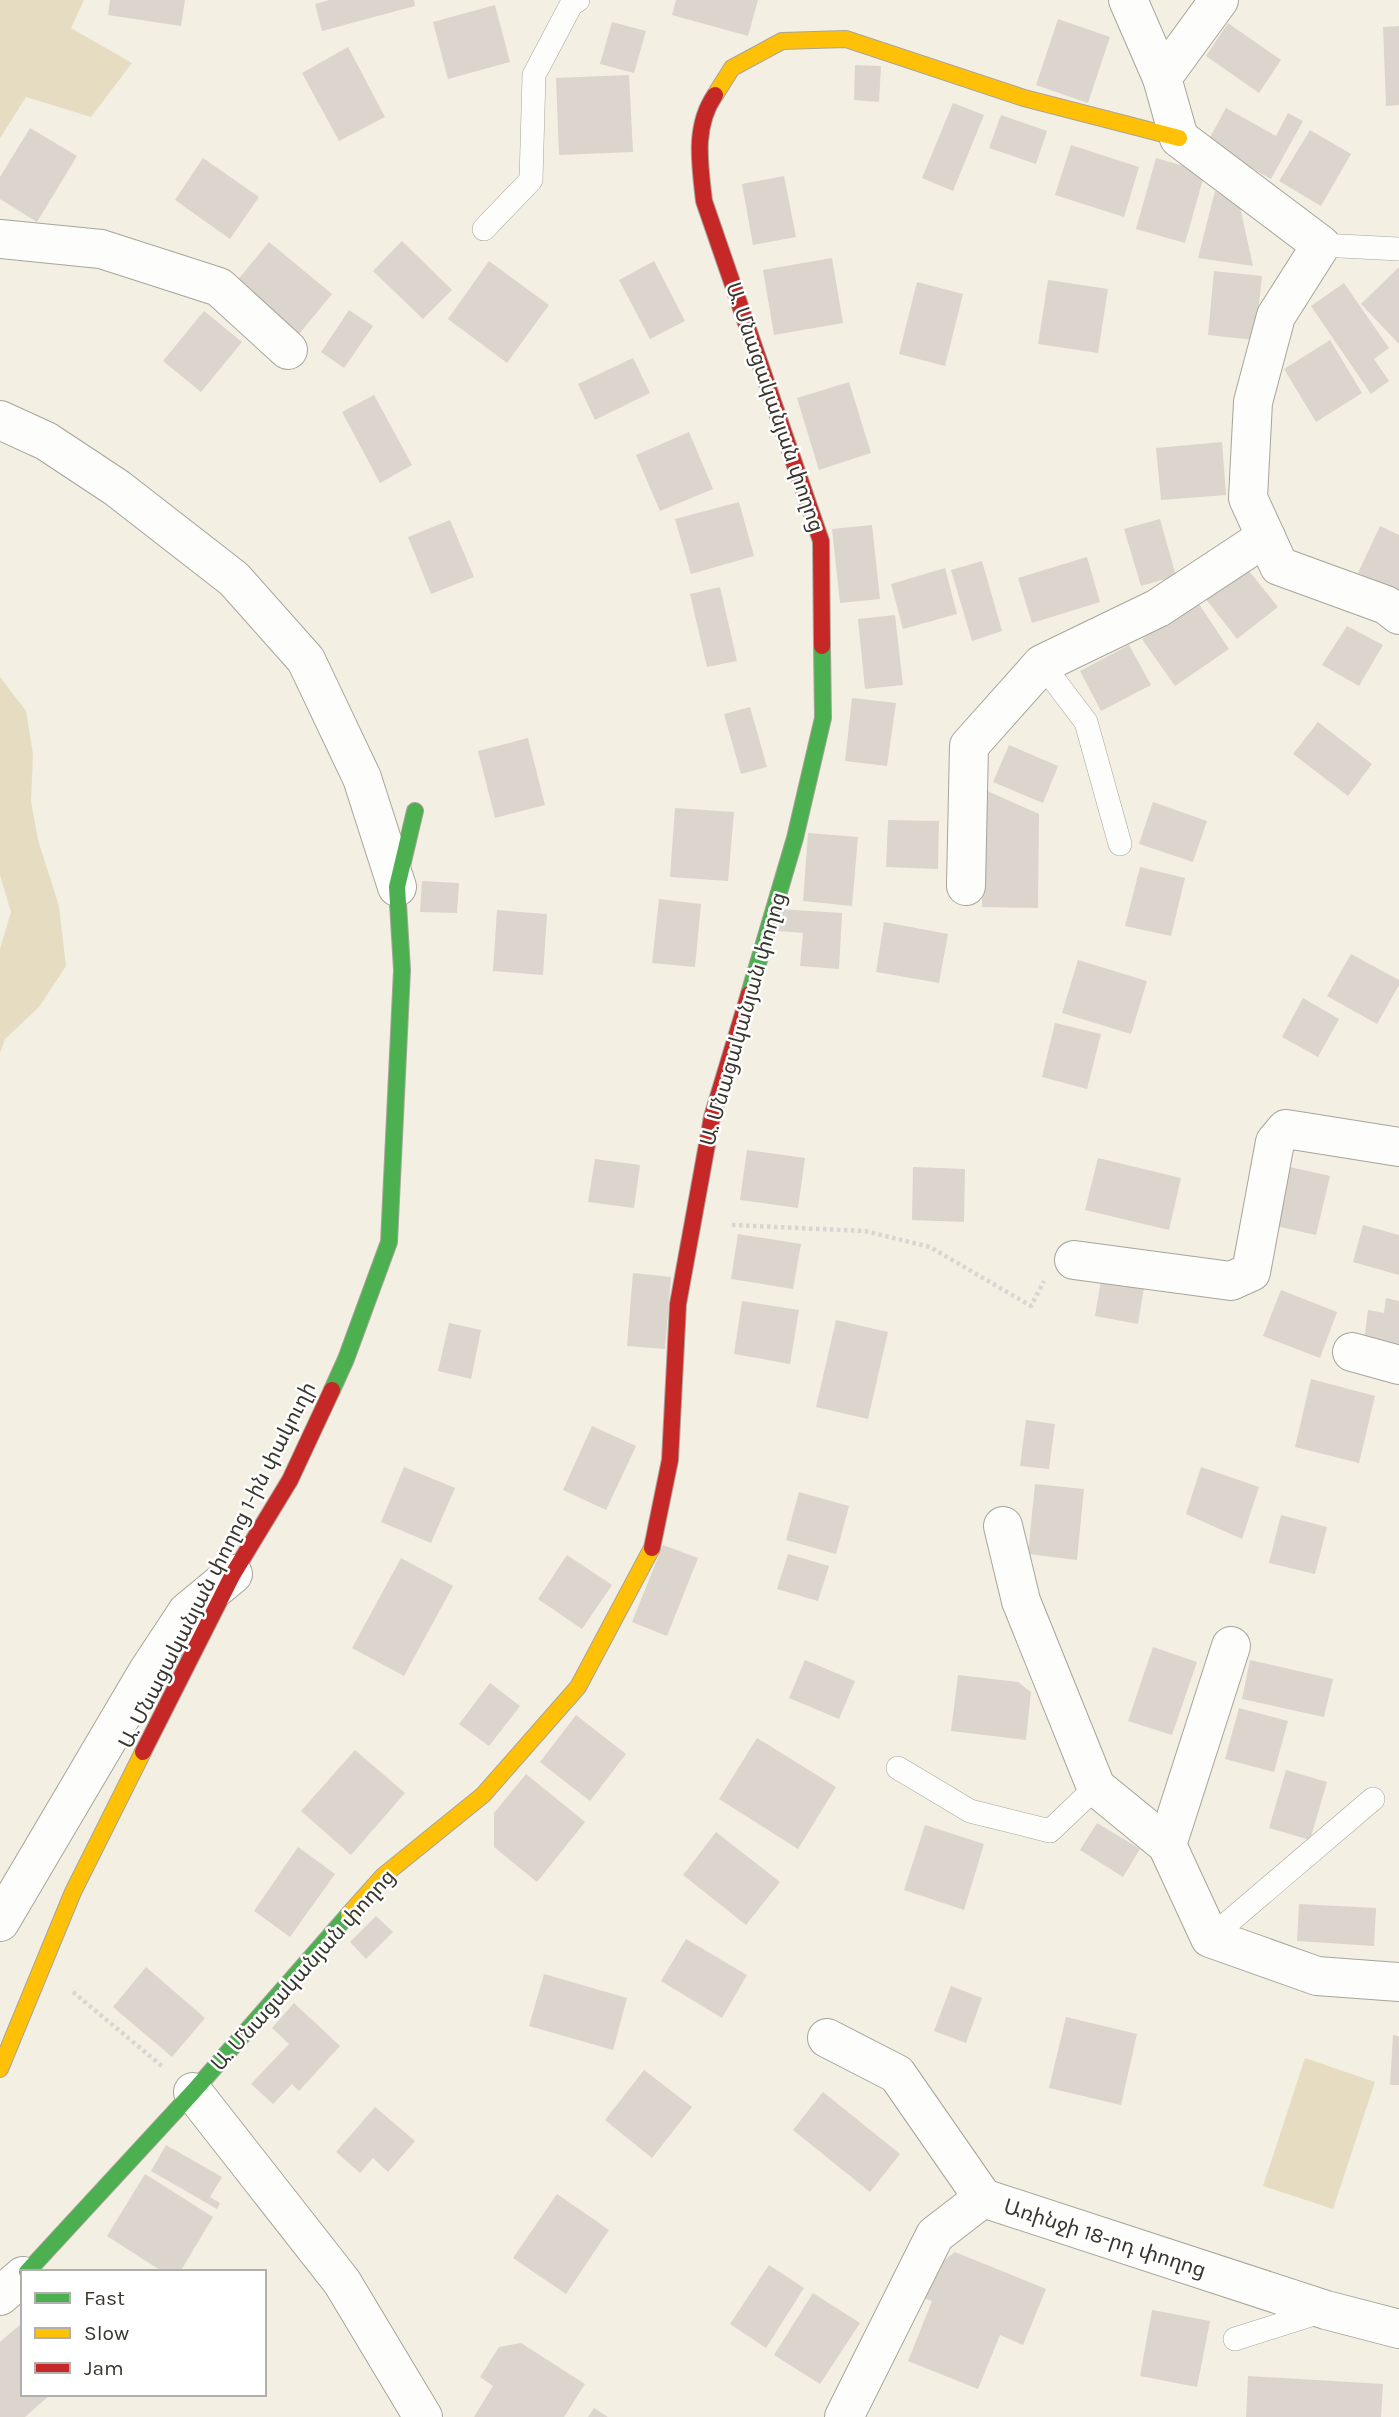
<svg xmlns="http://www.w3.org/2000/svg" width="1399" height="2417" viewBox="0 0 1399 2417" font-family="Karla,'Noto Sans Armenian',sans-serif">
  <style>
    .green { fill: #e6dcc1 }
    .building { fill: #dbd5cd }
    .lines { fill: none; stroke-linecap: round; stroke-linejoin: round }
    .lane-casing { stroke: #a8a49a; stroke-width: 24 }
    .street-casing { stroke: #a8a49a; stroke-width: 40 }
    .fast-casing { stroke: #a8a49a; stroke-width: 18 }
    .slow-casing { stroke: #a8a49a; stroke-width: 18 }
    .jam-casing { stroke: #a8a49a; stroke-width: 18 }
    .path { stroke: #d7d6d2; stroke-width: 4.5; stroke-dasharray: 3.5 3.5; stroke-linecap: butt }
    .lane { stroke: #fdfdfb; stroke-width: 23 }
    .street { stroke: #fdfdfb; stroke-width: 38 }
    .fast { stroke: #4caf50; stroke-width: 16 }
    .slow { stroke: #ffc107; stroke-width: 16 }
    .jam { stroke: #c62828; stroke-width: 16 }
    .labels { text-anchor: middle; stroke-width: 5; stroke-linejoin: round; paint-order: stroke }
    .street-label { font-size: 21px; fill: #39362e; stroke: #fff }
  </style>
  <rect width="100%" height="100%" fill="#f4efe3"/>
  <g class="green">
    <polygon points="0,0 84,0 71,28 132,63 91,117 26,97 0,138"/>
    <polygon points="0,677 26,711 33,754 31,801 38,840 59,906 66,966 39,1007 5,1039 0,1053 0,949 11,912 0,875"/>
    <polygon points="1305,2058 1375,2082 1333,2209 1263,2186"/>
  </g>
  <g class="building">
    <polygon points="110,0 185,0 181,26 108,15"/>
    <polygon points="329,0 414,0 415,6 322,31 315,4"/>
    <polygon points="676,0 758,0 748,36 672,15"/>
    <polygon points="495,5 510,62 448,79 433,22"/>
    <polygon points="1058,19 1110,37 1088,103 1036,85"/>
    <polygon points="612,22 646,31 634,73 600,64"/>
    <polygon points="1228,23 1281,60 1259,93 1206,56"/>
    <polygon points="1399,26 1399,105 1386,106 1383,27"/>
    <polygon points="348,47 385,117 339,141 302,73"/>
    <polygon points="855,65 881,66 879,102 854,100"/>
    <polygon points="629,75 633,152 559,155 556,78"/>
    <polygon points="953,103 984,115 953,191 922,178"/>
    <polygon points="1226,108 1276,136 1288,113 1303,121 1271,179 1207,143"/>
    <polygon points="1001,115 1047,131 1036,164 989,148"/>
    <polygon points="30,128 77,156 37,222 0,199 0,177"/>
    <polygon points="1310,130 1351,154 1321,206 1279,181"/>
    <polygon points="1071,145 1139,167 1124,217 1055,195"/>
    <polygon points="203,158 259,197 230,239 175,200"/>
    <polygon points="1156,158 1205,172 1185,243 1136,229"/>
    <polygon points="784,176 796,237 753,245 742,184"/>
    <polygon points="1215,191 1240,207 1253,266 1198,258"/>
    <polygon points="402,241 452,290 423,319 373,271"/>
    <polygon points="269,242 332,294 295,339 232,287"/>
    <polygon points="832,258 843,323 774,335 763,270"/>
    <polygon points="489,261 549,305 507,363 448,319"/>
    <polygon points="654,261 685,321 650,339 619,280"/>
    <polygon points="1399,267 1399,344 1361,304"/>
    <polygon points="1214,271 1262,276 1255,340 1208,335"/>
    <polygon points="1048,280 1108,289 1098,353 1038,344"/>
    <polygon points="917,282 963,294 945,366 899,354"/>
    <polygon points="1344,283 1389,348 1374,359 1389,381 1371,394 1311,306"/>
    <polygon points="349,310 373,326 344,368 321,352"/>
    <polygon points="204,311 242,342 201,392 163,361"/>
    <polygon points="1330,340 1362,393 1316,422 1284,369"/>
    <polygon points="633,358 650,393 595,420 578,384"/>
    <polygon points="849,382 871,453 819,470 797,398"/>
    <polygon points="374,395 412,465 380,483 342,412"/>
    <polygon points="689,432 713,489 660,511 636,455"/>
    <polygon points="1222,442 1226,495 1161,500 1156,448"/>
    <polygon points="739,502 754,556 691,574 675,519"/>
    <polygon points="1160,519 1176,576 1141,586 1124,529"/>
    <polygon points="450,520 474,577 431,594 408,537"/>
    <polygon points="872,525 880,599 840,603 832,529"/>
    <polygon points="1380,526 1399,535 1399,593 1358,573"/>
    <polygon points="1087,557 1100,602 1032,623 1018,578"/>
    <polygon points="982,561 1002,631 972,641 951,570"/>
    <polygon points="1245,566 1278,607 1237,639 1205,598"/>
    <polygon points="945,568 957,614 903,629 891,584"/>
    <polygon points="720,587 737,661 707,667 690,594"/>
    <polygon points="1197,601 1229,649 1175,686 1142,639"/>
    <polygon points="895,615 903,685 865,689 858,619"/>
    <polygon points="1347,626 1383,645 1359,686 1322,665"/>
    <polygon points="1129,645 1151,685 1101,711 1080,671"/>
    <polygon points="852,698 896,703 887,766 845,761"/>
    <polygon points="750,707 767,767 741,774 724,714"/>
    <polygon points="1318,722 1372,764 1348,796 1293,754"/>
    <polygon points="528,738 545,805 495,818 478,751"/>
    <polygon points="1009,745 1058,766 1043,803 993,782"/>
    <polygon points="983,789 1039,814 1038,908 982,907"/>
    <polygon points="1153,802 1207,821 1193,862 1139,844"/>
    <polygon points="675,808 734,812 728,881 670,877"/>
    <polygon points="888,820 939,821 938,869 886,867"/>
    <polygon points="808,833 858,837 852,906 803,901"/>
    <polygon points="1140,867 1185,878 1171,936 1125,926"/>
    <polygon points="422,881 459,883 457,913 420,912"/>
    <polygon points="659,899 701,904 695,967 652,963"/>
    <polygon points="779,909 842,913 839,969 800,966 803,933 778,931"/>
    <polygon points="497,910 547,914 543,975 493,971"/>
    <polygon points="884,922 948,934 939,983 876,972"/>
    <polygon points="1351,954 1399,980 1399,985 1377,1024 1327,996"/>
    <polygon points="1078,960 1147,981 1131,1034 1062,1013"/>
    <polygon points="1303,998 1339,1019 1318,1057 1282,1037"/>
    <polygon points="1055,1023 1101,1034 1087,1089 1042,1077"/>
    <polygon points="747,1150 805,1158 798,1208 740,1200"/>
    <polygon points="1098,1158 1181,1178 1169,1230 1085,1210"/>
    <polygon points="595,1159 640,1165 634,1208 588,1202"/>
    <polygon points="913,1167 965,1169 964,1222 912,1220"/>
    <polygon points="1290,1167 1330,1176 1316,1235 1276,1226"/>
    <polygon points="1363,1225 1399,1235 1399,1275 1353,1262"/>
    <polygon points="738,1234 801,1244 793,1289 731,1279"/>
    <polygon points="1103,1268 1146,1276 1138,1324 1095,1316"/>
    <polygon points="633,1273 671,1277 665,1349 627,1346"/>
    <polygon points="1281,1290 1337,1312 1320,1358 1263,1336"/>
    <polygon points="1386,1298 1399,1301 1399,1347 1364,1341 1368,1310 1384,1313"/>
    <polygon points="742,1301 799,1310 790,1364 734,1354"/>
    <polygon points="836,1320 888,1332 868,1419 816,1407"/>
    <polygon points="449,1323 481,1330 471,1379 438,1371"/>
    <polygon points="1311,1379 1375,1396 1359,1463 1295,1447"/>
    <polygon points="1026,1420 1055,1424 1049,1469 1020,1466"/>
    <polygon points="592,1426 636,1446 606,1510 563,1490"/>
    <polygon points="404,1467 455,1488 431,1543 381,1522"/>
    <polygon points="1201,1467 1259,1487 1242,1539 1186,1514"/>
    <polygon points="1035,1484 1084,1489 1077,1560 1028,1554"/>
    <polygon points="799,1492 849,1506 836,1554 786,1540"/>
    <polygon points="1281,1515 1327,1527 1315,1574 1269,1563"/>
    <polygon points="663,1545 698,1558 667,1636 632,1622"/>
    <polygon points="788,1554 829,1566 818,1601 777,1589"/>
    <polygon points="567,1555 612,1585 582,1629 538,1599"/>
    <polygon points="401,1558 453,1586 404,1676 352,1648"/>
    <polygon points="1153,1647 1197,1662 1172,1735 1128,1721"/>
    <polygon points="805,1660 855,1681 839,1719 789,1698"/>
    <polygon points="1250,1660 1333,1679 1324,1717 1242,1699"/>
    <polygon points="958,1675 1018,1682 1031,1692 1026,1740 951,1731"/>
    <polygon points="490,1683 520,1706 489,1746 459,1724"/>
    <polygon points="1239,1708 1288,1721 1274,1772 1225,1759"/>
    <polygon points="576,1715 626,1754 590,1801 540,1762"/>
    <polygon points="757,1738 836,1787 798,1849 719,1799"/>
    <polygon points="355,1750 405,1793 351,1855 301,1811"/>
    <polygon points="1286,1770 1327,1782 1310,1840 1269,1828"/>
    <polygon points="526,1774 585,1822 537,1882 494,1847 494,1813"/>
    <polygon points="1097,1823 1140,1849 1123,1877 1080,1850"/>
    <polygon points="925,1825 984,1844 964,1910 904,1890"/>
    <polygon points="716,1832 780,1882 746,1925 683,1875"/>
    <polygon points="298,1847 335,1874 290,1937 254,1911"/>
    <polygon points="1299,1904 1376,1908 1374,1946 1297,1941"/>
    <polygon points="376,1916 393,1932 366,1959 350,1942"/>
    <polygon points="686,1939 747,1975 722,2018 661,1981"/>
    <polygon points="146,1967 205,2018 172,2057 113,2007"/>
    <polygon points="544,1974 627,1998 613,2050 529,2026"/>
    <polygon points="951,1986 982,1998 966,2043 934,2031"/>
    <polygon points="294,2003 340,2046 299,2091 292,2084 273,2104 251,2084 289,2044 272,2028"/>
    <polygon points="1066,2017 1137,2034 1121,2105 1049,2088"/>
    <polygon points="1393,2035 1399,2036 1399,2085 1390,2085"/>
    <polygon points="644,2070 692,2107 652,2158 605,2120"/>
    <polygon points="823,2092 900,2154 870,2192 793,2130"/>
    <polygon points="375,2107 415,2141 388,2172 373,2158 360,2173 336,2152"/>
    <polygon points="166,2145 222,2177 210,2197 220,2203 217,2209 151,2171"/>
    <polygon points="145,2174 213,2217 180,2272 163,2272 107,2236"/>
    <polygon points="557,2194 609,2230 566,2294 513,2258"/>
    <polygon points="955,2252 1046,2289 1023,2345 1000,2335 978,2389 908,2361 932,2301 924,2298 937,2266"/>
    <polygon points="769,2265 804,2288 766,2348 730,2324"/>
    <polygon points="813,2293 860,2323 820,2384 774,2355"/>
    <polygon points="1152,2310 1210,2321 1197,2387 1140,2376"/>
    <polygon points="22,2323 23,2394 51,2394 25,2417 0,2417 0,2342"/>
    <polygon points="521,2343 585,2384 564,2417 474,2417 493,2386 480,2377 499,2347"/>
    <polygon points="1248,2376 1383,2384 1381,2417 1246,2417"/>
    <polygon points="594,2408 608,2417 588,2417"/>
  </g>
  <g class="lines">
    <defs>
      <g id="lane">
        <polyline points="484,229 531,180 534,75 571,5 578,0"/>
        <polyline points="1321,245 1399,249"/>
        <polyline points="1042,664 1086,722 1120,844"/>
        <polyline points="898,1768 970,1811 1050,1831 1096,1787"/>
        <polyline points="1210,1938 1373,1799"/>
        <polyline points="1235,2339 1323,2311"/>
      </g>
      <g id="street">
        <polyline points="1128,0 1162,78 1179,138 1321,245 1276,316 1253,402 1248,498 1279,566 1386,605 1399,615"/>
        <polyline points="1162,78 1219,0"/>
        <polyline points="0,239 101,249 219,287 288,350"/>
        <polyline points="0,420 46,441 117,488 234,579 306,660 362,778 397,887"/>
        <polyline points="966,886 969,746 1042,664 1158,608 1266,537"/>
        <polyline points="1074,1260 1231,1281 1251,1272 1275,1142 1286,1129 1399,1147"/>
        <polyline points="1352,1352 1399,1365"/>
        <polyline points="1003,1526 1021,1601 1096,1787 1167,1845 1210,1938 1317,1976 1399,1982"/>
        <polyline points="1167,1845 1231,1646"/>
        <polyline points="0,1922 148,1671 187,1612 233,1574"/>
        <polyline points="827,2038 897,2074 983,2198"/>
        <polyline points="193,2092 342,2282 423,2417"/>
        <polyline points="0,2296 23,2276"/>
        <polyline points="844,2417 935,2235 983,2198 1326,2310 1399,2329"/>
      </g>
      <g id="fast">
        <polyline points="749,994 795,838 823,718 822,646"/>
        <polyline points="332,1390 346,1359 389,1242 402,970 397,887 415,811"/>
        <polyline points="27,2272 193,2092 349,1914"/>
      </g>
      <g id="slow">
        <polyline points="715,95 732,68 782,41 846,39 1024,98 1179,138"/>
        <polyline points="349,1914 383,1876 483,1795 578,1687 652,1548"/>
        <polyline points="0,2069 73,1892 143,1752"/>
      </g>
      <g id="jam">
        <path d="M715,95C693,127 700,165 704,201L821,541L822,646"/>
        <polyline points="652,1548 670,1460 678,1304 712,1117 749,994"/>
        <polyline points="143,1752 233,1574 290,1480 332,1390"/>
      </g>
    </defs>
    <use href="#lane" class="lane-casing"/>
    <use href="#street" class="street-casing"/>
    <use href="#fast" class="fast-casing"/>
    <use href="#slow" class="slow-casing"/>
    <use href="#jam" class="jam-casing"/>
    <g class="path">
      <polyline points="732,1225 865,1231 930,1247 1031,1306 1044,1281"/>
      <polyline points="73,1992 163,2067"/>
    </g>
    <use href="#lane" class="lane"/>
    <use href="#street" class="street"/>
    <use href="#fast" class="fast"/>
    <use href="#slow" class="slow"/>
    <use href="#jam" class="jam"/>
  </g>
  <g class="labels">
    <g class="street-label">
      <text transform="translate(775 407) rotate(71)" y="7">Ա. Մնացականյան փողոց</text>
      <text transform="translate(743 1019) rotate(-74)" y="7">Ա. Մնացականյան փողոց</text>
      <text transform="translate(217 1565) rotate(-63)" y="7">Ա. Մնացականյան փողոց 1-ին փակուղի</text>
      <text transform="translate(303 1970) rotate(-48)" y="7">Ա. Մնացականյան փողոց</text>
      <text transform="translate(1105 2238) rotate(18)" y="7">Առինջի 18-րդ փողոց</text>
    </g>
  </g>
  <rect x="21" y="2270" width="245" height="126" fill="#ffffff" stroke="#b0afab" stroke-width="2"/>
  <rect x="35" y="2293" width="35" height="10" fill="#4caf50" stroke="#b0afab" stroke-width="2"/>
  <text x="84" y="2305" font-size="21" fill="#39362e">Fast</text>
  <rect x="35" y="2328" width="35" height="10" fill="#ffc107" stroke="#b0afab" stroke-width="2"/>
  <text x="84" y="2340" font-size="21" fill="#39362e">Slow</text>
  <rect x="35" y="2363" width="35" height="10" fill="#c62828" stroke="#b0afab" stroke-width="2"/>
  <text x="84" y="2375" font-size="21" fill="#39362e">Jam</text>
</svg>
